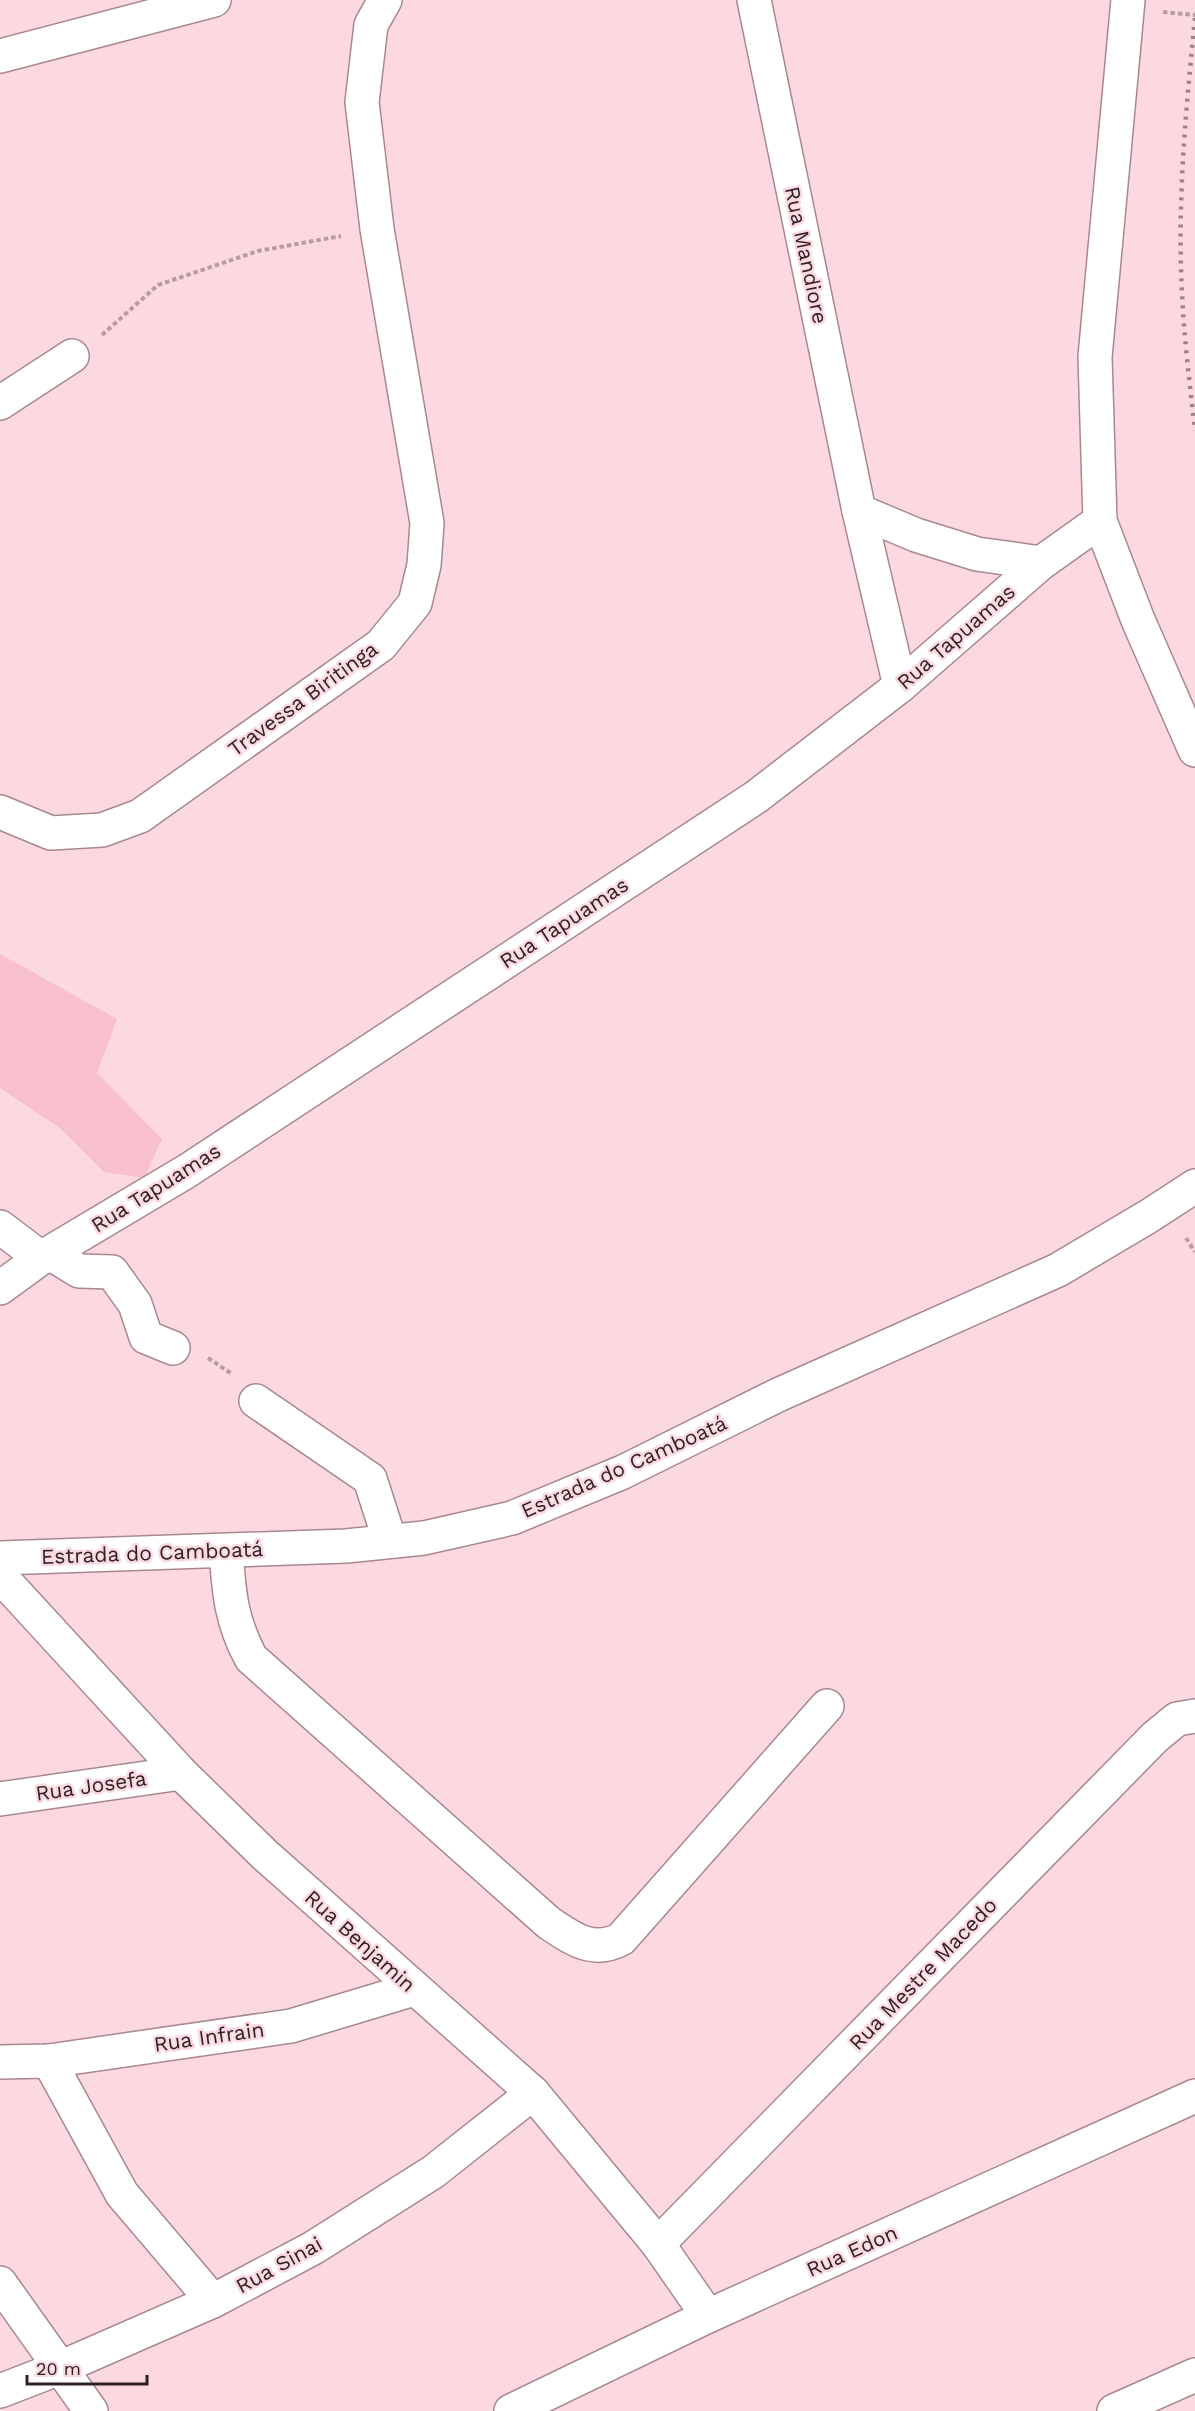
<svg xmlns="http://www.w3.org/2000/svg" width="1195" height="2411" viewBox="0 0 1195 2411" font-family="'Work Sans',sans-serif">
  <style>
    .green { fill: #f8c0cc }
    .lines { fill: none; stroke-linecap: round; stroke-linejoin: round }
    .minor-casing { stroke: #a8888f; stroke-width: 36 }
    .major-casing { stroke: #a8888f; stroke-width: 36 }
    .path { stroke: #b89ca2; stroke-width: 4; stroke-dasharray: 4.5 3; stroke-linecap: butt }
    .minor { stroke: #fff; stroke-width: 33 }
    .major { stroke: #fff; stroke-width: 33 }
    .rail { stroke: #9c8389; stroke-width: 4.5; stroke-dasharray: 3 6; stroke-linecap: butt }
    .labels { text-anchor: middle; stroke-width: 5; stroke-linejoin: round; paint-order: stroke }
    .street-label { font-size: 21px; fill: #2f2225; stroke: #fcd9e1 }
  </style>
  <rect width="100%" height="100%" fill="#fcd9e1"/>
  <polygon class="green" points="0,954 117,1019 97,1073 162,1139 144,1178 104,1172 61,1129 0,1088"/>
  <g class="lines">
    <defs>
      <g id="minor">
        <polyline points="754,0 859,511 900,686"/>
        <polyline points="0,56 214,0"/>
        <polyline points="0,403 72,356"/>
        <polyline points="859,511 916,535 977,554 1041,563"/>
        <polyline points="0,812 51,833 102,830 140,816 381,645 415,603 424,565 427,523 377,229 362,102 371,25 385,0"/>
        <polyline points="0,1227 41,1258"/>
        <polyline points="50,1253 79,1271 112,1272 135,1304 146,1337 173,1348"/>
        <polyline points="0,1288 41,1258 187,1171 756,797 900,686 1041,563 1100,521"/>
        <polyline points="256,1401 370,1479 390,1541"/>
        <path d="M226,1552C229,1593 231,1621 251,1658L549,1923C573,1939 593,1954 621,1939L827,1706"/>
        <polyline points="0,1576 181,1773 264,1854 533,2093 658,2244 708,2316"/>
        <polyline points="0,1799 181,1773"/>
        <polyline points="49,2061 122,2194 213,2301"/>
        <polyline points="0,2062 49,2061 291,2026 414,1989"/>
        <polyline points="658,2244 1155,1737 1177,1719 1195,1716"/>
        <polyline points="0,2283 91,2411"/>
        <polyline points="0,2391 62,2367 213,2301 313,2248 433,2172 533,2093"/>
        <polyline points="511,2411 708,2316 1195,2096"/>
        <polyline points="1114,2411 1195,2375"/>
      </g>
      <g id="major">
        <polyline points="1128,0 1095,357 1100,521 1138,620 1195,750"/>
        <polyline points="0,1558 346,1546 424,1538 512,1518 623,1472 778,1395 1058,1270 1149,1216 1195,1186"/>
      </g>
    </defs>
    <use href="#minor" class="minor-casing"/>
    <use href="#major" class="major-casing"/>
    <g class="path">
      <polyline points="1163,12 1195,15"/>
      <polyline points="102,335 158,285 258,251 341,236"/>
      <polyline points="1186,1238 1195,1252"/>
      <polyline points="208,1358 232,1374"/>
    </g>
    <use href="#minor" class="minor"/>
    <use href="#major" class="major"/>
    <path class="rail" d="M1195,18C1186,109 1177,201 1182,293C1184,339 1190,385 1195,431"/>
  </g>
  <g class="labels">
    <g class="street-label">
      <text transform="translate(806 255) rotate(78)" y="7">Rua Mandiore</text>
      <text transform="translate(956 637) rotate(-41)" y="7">Rua Tapuamas</text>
      <text transform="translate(303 699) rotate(-36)" y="7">Travessa Biritinga</text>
      <text transform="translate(564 923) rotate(-33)" y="7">Rua Tapuamas</text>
      <text transform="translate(156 1188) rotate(-32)" y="7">Rua Tapuamas</text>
      <text transform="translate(624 1467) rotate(-24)" y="7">Estrada do Camboatá</text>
      <text transform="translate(152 1553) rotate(-2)" y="7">Estrada do Camboatá</text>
      <text transform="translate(91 1786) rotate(-8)" y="7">Rua Josefa</text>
      <text transform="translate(360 1941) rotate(42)" y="7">Rua Benjamin</text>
      <text transform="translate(923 1974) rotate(-46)" y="7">Rua Mestre Macedo</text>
      <text transform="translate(209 2037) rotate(-8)" y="7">Rua Infrain</text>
      <text transform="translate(852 2251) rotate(-24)" y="7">Rua Edon</text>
      <text transform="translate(279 2265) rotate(-29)" y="7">Rua Sinai</text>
    </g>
  </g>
  <path d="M27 2375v9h120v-9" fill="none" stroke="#2f2225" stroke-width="3"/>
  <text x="36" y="2375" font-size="18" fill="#2f2225" stroke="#fcd9e1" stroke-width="4.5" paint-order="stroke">20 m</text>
</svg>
